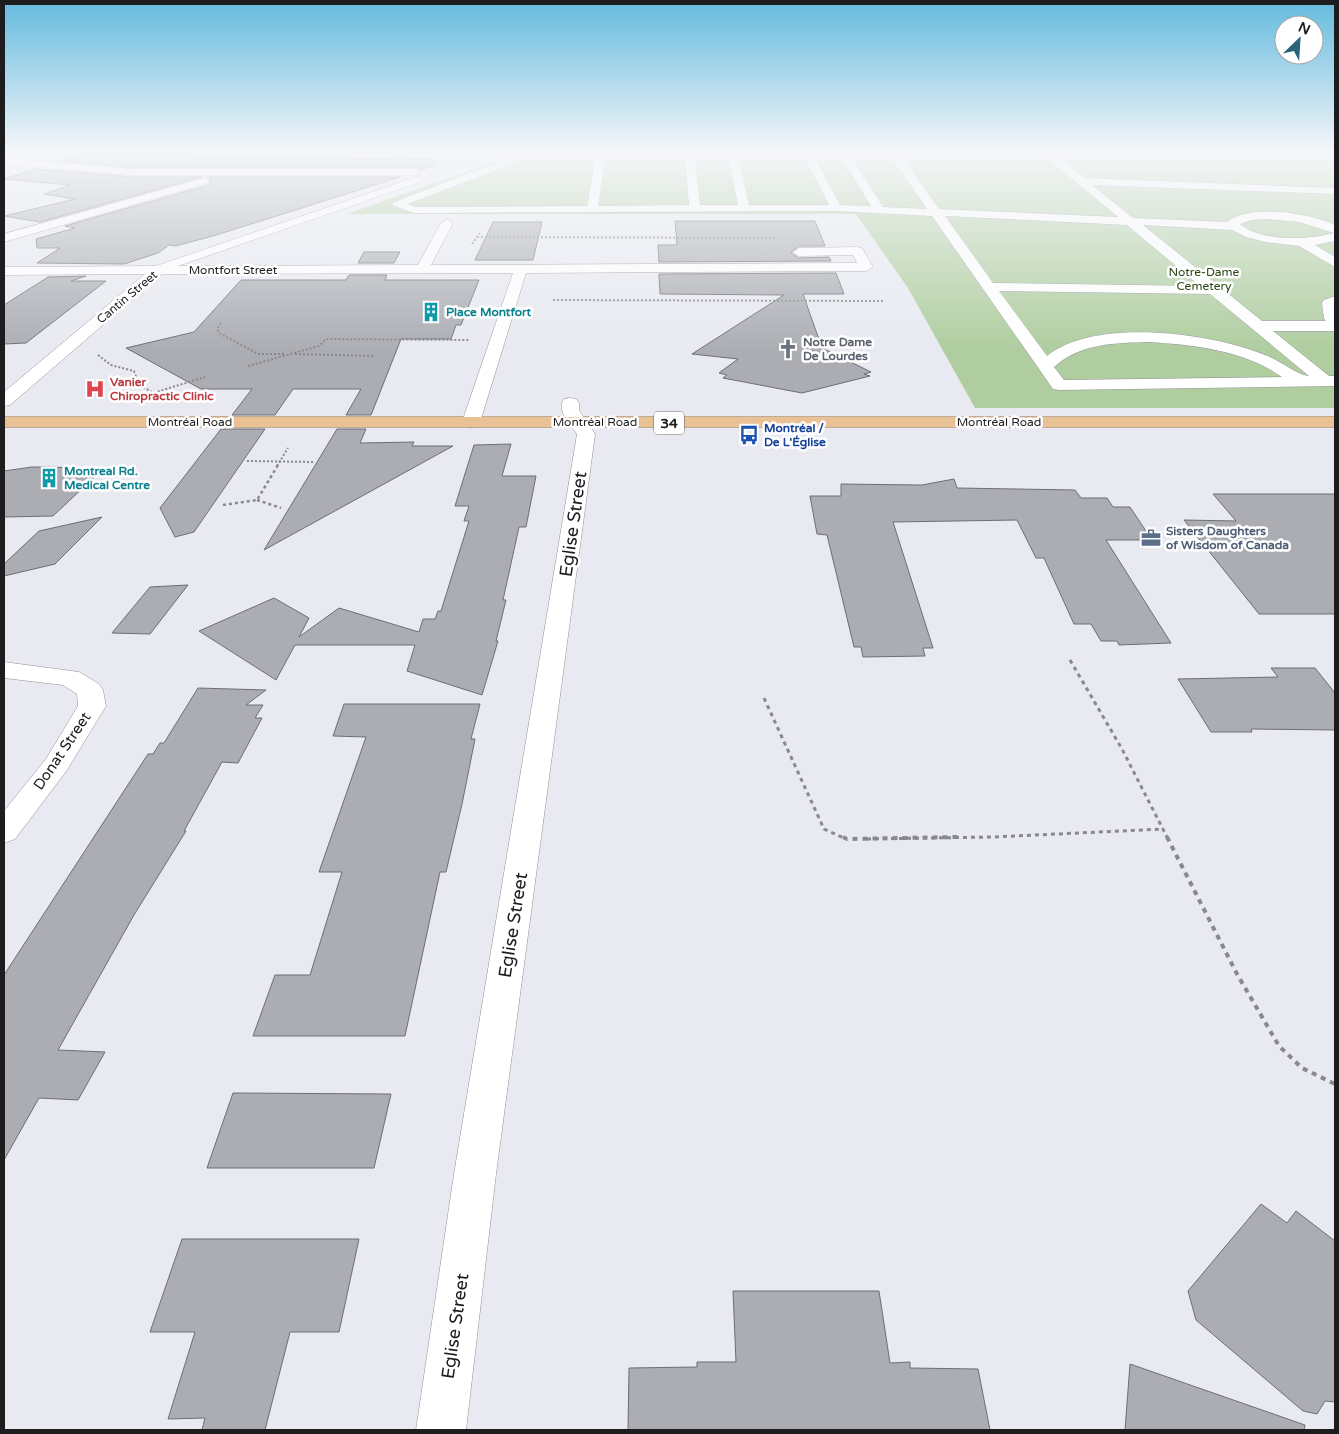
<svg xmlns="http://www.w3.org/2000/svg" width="1339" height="1434" viewBox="0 0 1339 1434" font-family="'Varela Round',sans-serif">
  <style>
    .green { fill: #afcd9f }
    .building { fill: #acadb3; stroke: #6d6e74 }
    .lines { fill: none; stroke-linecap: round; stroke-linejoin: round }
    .minor-casing { stroke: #919198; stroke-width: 1 }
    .major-casing { stroke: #976c3e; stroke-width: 1 }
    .path-far3 { stroke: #88898e; stroke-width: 2; stroke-dasharray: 2 2; stroke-linecap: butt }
    .path-far2 { stroke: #88898e; stroke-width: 2.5; stroke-dasharray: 3 3; stroke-linecap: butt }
    .path-far1 { stroke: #88898e; stroke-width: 3; stroke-dasharray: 4 4; stroke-linecap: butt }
    .path { stroke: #88898e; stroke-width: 4; stroke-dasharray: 5 5; stroke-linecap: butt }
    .minor { fill: #fff; fill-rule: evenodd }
    .major { fill: #e8c195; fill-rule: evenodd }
    .labels { text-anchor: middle; stroke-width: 5; stroke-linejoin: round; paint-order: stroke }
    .far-street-label { font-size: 12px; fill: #1d1d20; stroke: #fff }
    .far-park-label { font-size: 12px; fill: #284612; stroke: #fff }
    .far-culture-label { font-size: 12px; font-weight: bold; fill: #0d838f; stroke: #fff; text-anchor: start }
    .far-worship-label { font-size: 12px; font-weight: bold; fill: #5b616d; stroke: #fff; text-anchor: start }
    .far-health-label { font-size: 12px; font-weight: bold; fill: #be3a42; stroke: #fff; text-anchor: start }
    .far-transit-label { font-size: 12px; font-weight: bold; fill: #164399; stroke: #fff; text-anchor: start }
    .far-service-label { font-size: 12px; font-weight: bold; fill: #4e5e75; stroke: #fff; text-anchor: start }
    .shield { fill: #fff; stroke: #616163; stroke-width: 1 }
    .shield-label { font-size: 14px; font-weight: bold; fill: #1d1d20 }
    .street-label { font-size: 15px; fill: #1d1d20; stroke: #fff }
    .near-street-label { font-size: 18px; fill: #1d1d20; stroke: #fff }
  </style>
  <rect width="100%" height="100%" fill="#e9eaf1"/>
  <polygon class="green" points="179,151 1335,151 1335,408 975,408 908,288 856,214 347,214 507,157 501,153"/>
  <g class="building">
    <polygon points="88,151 204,151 193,158 435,159 436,165 421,170 416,167 132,167 58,161"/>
    <polygon points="35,169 132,177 201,177 40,222 4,216 75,199 44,194 70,185 4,179"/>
    <polygon points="207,177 400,177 213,236 175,246 169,245 158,253 124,264 37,263 60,248 37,248 36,239 75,228 65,226 209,185 211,180"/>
    <polygon points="675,221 815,221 825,246 799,246 791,253 799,258 829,257 831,261 659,262 658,245 677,245"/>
    <polygon points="493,222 542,222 533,260 475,260"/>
    <polygon points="364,252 400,252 394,263 358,263"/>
    <polygon points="836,273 844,294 803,294 822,348 871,372 864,374 870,376 802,393 723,378 727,375 719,373 738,359 692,354 784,295 660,294 659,274"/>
    <polygon points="349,275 387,275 385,280 479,280 461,325 456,325 451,339 401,339 371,415 346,415 361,389 293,389 275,415 232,415 252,389 201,389 126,348 194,332 241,280 346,280"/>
    <polygon points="86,276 71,281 106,281 26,343 4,344 4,305 48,277"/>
    <polygon points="221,429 265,429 194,532 175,537 160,508"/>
    <polygon points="337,429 366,429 360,443 414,442 412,446 453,446 264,550"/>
    <polygon points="511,444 502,476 536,476 526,527 519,527 503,600 506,600 496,641 498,641 482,695 407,671 415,645 295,645 276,680 199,631 274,598 309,618 299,637 339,608 419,632 423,619 435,619 438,611 441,611 469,521 464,521 469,506 455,506 474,445"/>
    <polygon points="32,467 104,468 53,516 4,517 4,471"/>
    <polygon points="954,479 957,488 1075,490 1081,498 1107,498 1113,507 1130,507 1152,540 1106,540 1171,643 1119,645 1117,641 1101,641 1091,624 1074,624 1044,558 1036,558 1017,520 893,522 933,648 923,648 925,656 863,657 861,647 854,647 827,535 817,534 810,496 841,496 841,484 922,485"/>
    <polygon points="1213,494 1335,494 1335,614 1259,614 1184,520 1236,521"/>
    <polygon points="102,517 55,564 4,576 4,564 39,531"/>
    <polygon points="188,585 150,634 112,633 150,587"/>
    <polygon points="1271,668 1315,668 1335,693 1335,730 1251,729 1252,732 1211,732 1178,679 1278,677"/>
    <polygon points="198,688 266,690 246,705 263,705 255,718 262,718 238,763 222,762 184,831 186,831 134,915 58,1050 105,1052 78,1100 39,1098 4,1160 4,975 148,754 153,754 160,743 164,743"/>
    <polygon points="344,704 480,704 471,739 475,739 462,804 446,872 440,872 405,1036 253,1036 275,975 310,975 342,872 319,872 366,737 333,736"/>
    <polygon points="233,1093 391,1094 374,1168 207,1168"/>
    <polygon points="1261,1204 1287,1223 1296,1211 1335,1241 1335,1402 1325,1401 1317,1414 1303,1411 1196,1320 1188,1291"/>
    <polygon points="182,1239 359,1239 339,1332 290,1332 265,1430 202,1430 205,1418 168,1419 195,1332 150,1332"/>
    <polygon points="733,1291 879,1291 890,1363 910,1362 910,1368 978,1369 990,1430 628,1430 629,1368 697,1367 697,1362 736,1362"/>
    <polygon points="1130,1364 1305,1425 1304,1430 1125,1430"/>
  </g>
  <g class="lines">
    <defs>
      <g id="minor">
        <path d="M512,151H518L523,154L528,153V151H538L537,154H596V151H606L605,154H728L727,151H737V154H803L802,151H812L813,154H889L887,151H897L899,154L1044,153L1048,151L1053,153H1335V159H1061L1084,178L1335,188V194L1092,185L1133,218L1227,222C1248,203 1311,213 1335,225V241L1315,245L1335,257V267L1299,246L1265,242L1246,237L1232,230L1143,225L1262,321H1326L1324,318L1322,303L1324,300L1335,296V331H1273L1329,376H1335V386L1059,390L1053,389L932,216L836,211L414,213L394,206L392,204L394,202L514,156L510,153ZM903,159H1048L1118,217L939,209ZM522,160H595L587,206L415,207L408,204ZM605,160H685L689,205L598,206ZM695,160H729L738,205H700ZM739,160H806L829,205H749ZM816,160H843L871,206L840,205ZM853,160H893L927,209L883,207ZM945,216L1127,225L1200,286L993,283ZM1267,219L1299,222L1334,233C1309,240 1261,242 1240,224L1252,220ZM999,291L1210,294L1309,376C1299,376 1277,359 1265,355C1211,333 1095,317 1047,356ZM1149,342C1194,345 1244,350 1282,377L1064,380L1054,367C1081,343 1115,343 1149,342Z"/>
        <polygon points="4,156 14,159 132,169 416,169 421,172 416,175 132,175 13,165 4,162"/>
        <polygon points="419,176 423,177 424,179 423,181 178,266 418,265 441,223 447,219 453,223 431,265 857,263 853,255 799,256 793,252 799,248 857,247 862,248 873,267 866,271 526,273 480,422 477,426 471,427 465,426 462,422 513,273 162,274 10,405 4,406 4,392 145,274 4,275 4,267 156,266"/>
        <polygon points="204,178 208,179 209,181 208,183 4,242 4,234"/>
        <path d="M570,398L576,399L579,403V410L595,434L496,1174L466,1430H416L454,1174L577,434C570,424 556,410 564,399Z"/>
        <polygon points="4,662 79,672 99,684 103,690 106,706 67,770 15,839 4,843 4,811 46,759 78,706 77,694 63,685 4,678"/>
      </g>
      <rect id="major" x="4" y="417" width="1331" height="10"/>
    </defs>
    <use href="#minor" class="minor-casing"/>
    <use href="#major" class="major-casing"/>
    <g class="path-far3">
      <polyline points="477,237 778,238"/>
      <polyline points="472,244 480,233"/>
      <polyline points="553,300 883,301"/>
      <polyline points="221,323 217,329 219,333 258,354 286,354"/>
      <polyline points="295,354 374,356"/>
      <polyline points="98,355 111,365 134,371 139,385 152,392"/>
      <polyline points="248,366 319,346 326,339 469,340"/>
      <polyline points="150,394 205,377"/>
      <polyline points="247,461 314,462"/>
      <polyline points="277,466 288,448"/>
    </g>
    <g class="path-far2">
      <polyline points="257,500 281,508"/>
      <polyline points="223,505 257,500 278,465"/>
    </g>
    <g class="path-far1">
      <polyline points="1070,660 1122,749 1168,839"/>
      <polyline points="764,698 824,829 846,839"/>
      <polyline points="867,839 993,837 1163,829"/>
    </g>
    <g class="path">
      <polyline points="843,837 847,839 958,837"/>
      <polyline points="1167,837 1237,974 1279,1046 1302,1068 1335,1084"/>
    </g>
    <use href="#minor" class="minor"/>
    <use href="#major" class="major"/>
  </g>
  <linearGradient id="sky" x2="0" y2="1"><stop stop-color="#63bade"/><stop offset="0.43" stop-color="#f5f6f9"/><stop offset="1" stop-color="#f5f6f9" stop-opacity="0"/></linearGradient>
  <rect width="1339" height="351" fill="url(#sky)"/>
  <defs>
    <symbol id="building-bare" viewBox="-9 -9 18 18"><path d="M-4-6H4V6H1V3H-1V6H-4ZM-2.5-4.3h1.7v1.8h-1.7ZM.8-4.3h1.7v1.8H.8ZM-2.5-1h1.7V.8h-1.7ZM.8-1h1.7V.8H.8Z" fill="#0f9aa8" stroke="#fff" stroke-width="2.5" paint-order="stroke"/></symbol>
    <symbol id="church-bare" viewBox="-9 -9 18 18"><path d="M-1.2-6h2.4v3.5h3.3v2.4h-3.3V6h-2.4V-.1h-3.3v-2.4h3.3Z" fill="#6b7280" stroke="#fff" stroke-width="2.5" paint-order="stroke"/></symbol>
    <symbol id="hospital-bare" viewBox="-9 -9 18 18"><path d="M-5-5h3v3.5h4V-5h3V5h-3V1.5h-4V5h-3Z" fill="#e0444e" stroke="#fff" stroke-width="2.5" paint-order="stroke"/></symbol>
    <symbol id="bus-bare" viewBox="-9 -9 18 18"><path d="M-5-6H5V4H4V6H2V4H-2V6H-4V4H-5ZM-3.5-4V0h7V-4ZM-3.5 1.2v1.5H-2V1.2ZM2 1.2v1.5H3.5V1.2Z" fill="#1a4fb4" stroke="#fff" stroke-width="2.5" paint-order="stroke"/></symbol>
    <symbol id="office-bare" viewBox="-9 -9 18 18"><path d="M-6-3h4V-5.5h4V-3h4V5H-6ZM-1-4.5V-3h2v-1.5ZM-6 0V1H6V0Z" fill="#5c6f8a" stroke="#fff" stroke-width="2.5" paint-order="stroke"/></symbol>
  </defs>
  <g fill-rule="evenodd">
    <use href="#building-bare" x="417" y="298" width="28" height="28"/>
    <use href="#church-bare" x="774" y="335" width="28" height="28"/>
    <use href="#hospital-bare" x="81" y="375" width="28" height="28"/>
    <use href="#bus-bare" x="735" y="421" width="28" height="28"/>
    <use href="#building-bare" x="35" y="464" width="28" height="28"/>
    <use href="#office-bare" x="1137" y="524" width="28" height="28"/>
  </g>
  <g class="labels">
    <g class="far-street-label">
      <text x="233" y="274">Montfort Street</text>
      <text transform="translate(127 297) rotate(-40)" y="4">Cantin Street</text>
      <text x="190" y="426">Montréal Road</text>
      <text x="595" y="426">Montréal Road</text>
      <text x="999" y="426">Montréal Road</text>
    </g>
    <g class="far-park-label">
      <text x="1204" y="276">Notre-Dame<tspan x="1204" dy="14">Cemetery</tspan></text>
    </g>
    <g class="far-culture-label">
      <text x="446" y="316">Place Montfort</text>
      <text x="64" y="475">Montreal Rd.<tspan x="64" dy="14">Medical Centre</tspan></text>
    </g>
    <g class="far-worship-label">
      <text x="803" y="346">Notre Dame<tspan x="803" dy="14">De Lourdes</tspan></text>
    </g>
    <g class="far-health-label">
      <text x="110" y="386">Vanier<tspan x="110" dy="14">Chiropractic Clinic</tspan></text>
    </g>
    <g class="far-transit-label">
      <text x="764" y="432">Montréal /<tspan x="764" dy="14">De L'Église</tspan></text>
    </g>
    <g class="far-service-label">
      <text x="1166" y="535">Sisters Daughters<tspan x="1166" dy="14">of Wisdom of Canada</tspan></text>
    </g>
    <rect class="shield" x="654" y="411.5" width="30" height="23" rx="4"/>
    <g class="shield-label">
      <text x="669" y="428">34</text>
    </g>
    <g class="street-label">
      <text transform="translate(62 751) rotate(-56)" y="5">Donat Street</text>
    </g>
    <g class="near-street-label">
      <text transform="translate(573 524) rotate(-82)" y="6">Eglise Street</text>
      <text transform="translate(513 925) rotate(-81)" y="6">Eglise Street</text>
      <text transform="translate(455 1326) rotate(-82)" y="6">Eglise Street</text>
    </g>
  </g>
  <rect width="1339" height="1434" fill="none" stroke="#1d1d20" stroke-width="10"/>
  <g transform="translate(1299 40) rotate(25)"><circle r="24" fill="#ffffff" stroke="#a5a5a6"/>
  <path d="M0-4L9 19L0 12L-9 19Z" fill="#29637c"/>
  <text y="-8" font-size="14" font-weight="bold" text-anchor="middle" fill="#1d1d20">N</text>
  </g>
</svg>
